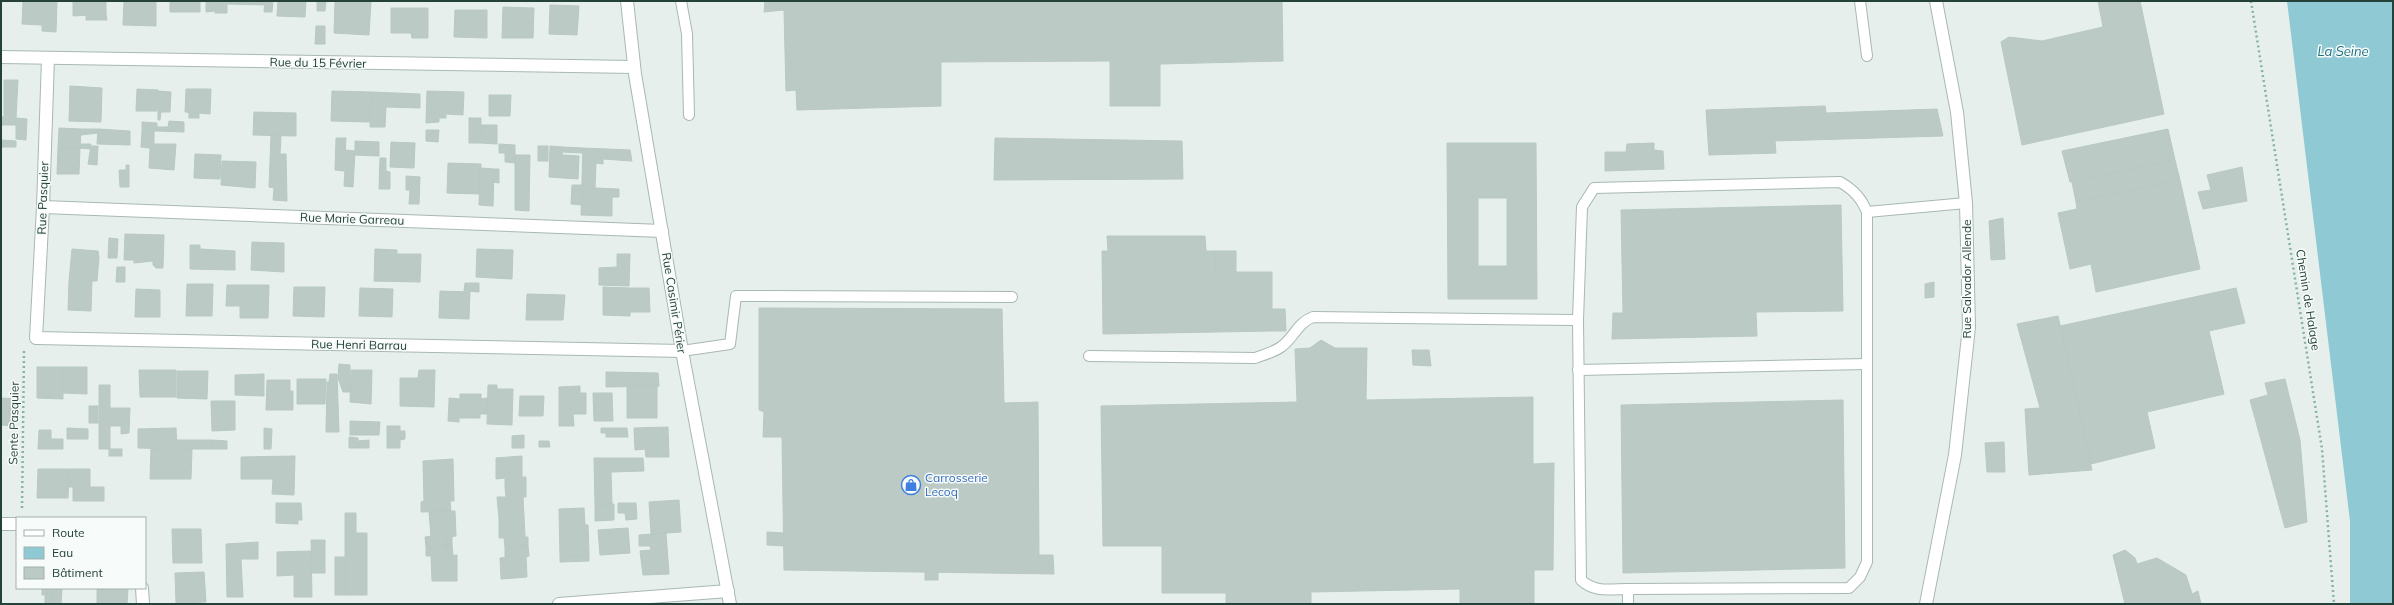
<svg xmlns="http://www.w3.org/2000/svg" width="2394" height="605" viewBox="0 0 2394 605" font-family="Mulish,sans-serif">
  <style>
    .water { fill: #8ec9d4 }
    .building { fill: #bbcac4; stroke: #b8c9c2; fill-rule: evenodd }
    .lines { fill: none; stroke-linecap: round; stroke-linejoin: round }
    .service-casing { stroke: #a8b8b2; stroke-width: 12 }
    .minor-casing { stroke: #a8b8b2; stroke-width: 14 }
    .tertiary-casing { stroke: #a8b8b2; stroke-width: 14 }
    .path { stroke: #86b3a5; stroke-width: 2.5; stroke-dasharray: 2 3; stroke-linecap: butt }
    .service { stroke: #fff; stroke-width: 10 }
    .minor { stroke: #fff; stroke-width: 12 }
    .tertiary { stroke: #fff; stroke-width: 12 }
    .labels { text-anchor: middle; stroke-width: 3; stroke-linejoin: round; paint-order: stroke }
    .street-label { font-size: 12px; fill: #24423a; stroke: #f7fbf9 }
    .shop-label { font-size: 12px; fill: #366cbe; stroke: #f7fbf9; text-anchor: start }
    .water-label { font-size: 13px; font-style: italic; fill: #1c6f80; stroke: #f7fbf9 }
  </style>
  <rect width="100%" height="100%" fill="#e6efeb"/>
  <polygon class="water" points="2287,1 2393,1 2393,604 2350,604 2350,521"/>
  <g class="building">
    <polygon points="23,1 57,1 56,32 42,31 42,25 22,24"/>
    <polygon points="73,1 106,1 106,14 73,16"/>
    <polygon points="124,1 156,1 156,26 123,25"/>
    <polygon points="180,1 200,1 200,12 170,12 170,2"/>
    <polygon points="206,1 215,1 215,11 206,12"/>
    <polygon points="215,1 265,1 264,5 227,4 227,13 215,13"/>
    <polygon points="265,1 273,1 272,12 264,12"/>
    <polygon points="278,1 306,1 305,17 277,16"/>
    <polygon points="317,1 326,1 325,11 317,11"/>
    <polygon points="335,1 371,1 369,35 334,33"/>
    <polygon points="765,1 1282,1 1283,61 1160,64 1160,106 1110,106 1110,61 941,62 941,106 797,110 796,90 786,91 784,10 764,12"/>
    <polygon points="2098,1 2140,1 2164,114 2022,145 2001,42 2009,37 2042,41 2103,27"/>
    <polygon points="550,5 579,6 577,35 549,34"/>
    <polygon points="503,7 534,8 533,38 502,38"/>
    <polygon points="391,8 428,8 428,38 412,38 411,33 391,33"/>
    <polygon points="455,10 487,10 487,38 454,37"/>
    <polygon points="86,14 106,14 107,20 86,20"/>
    <polygon points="316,26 325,26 325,44 315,44"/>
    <polygon points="4,80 18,80 16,118 27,119 26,140 16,139 16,125 1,125 2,117 4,117"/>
    <polygon points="70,86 102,88 101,122 69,121"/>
    <polygon points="137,89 158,90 157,111 136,111"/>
    <polygon points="186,89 211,89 210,114 185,112"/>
    <polygon points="158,91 171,92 170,112 161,112 160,120 158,120"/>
    <polygon points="332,91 371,92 370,122 331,121"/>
    <polygon points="427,91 464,92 463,115 446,114 446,118 439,118 439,122 426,123"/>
    <polygon points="371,92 420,94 420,108 386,107 385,127 370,127"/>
    <polygon points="489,95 511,95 510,116 489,116"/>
    <polygon points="1825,106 1826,113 1937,109 1943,136 1775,141 1776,153 1709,155 1706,110"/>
    <polygon points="254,112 296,113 296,136 253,135"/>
    <rect x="189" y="113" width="10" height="5"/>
    <rect x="469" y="118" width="12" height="25"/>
    <polygon points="169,121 184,122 184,132 157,131 157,127 168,127"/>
    <polygon points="142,122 157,123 157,131 142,131"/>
    <polygon points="481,125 497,125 497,144 481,143"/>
    <polygon points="59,128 81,129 80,148 58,147"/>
    <polygon points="81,129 98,129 98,133 81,135"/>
    <polygon points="98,129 130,131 130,145 97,144"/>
    <polygon points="2168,129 2175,160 2070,182 2062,151"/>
    <polygon points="426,130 439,130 438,142 426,141"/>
    <polygon points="142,131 154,131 154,144 176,144 174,170 149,168 150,148 141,147"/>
    <polygon points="271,135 281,136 280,154 286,154 287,201 273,200 274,188 269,187"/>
    <polygon points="336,138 346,138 344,171 335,170"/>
    <polygon points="995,138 1182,141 1183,179 994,180"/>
    <polygon points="1,140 16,141 16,147 1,147"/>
    <polygon points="355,141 379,142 379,156 355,155"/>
    <polygon points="391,142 415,143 414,168 390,167"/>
    <path d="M1447,143H1536L1537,299H1448ZM1478,198H1507V266H1478Z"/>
    <polygon points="1654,143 1654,150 1663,151 1664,169 1605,171 1605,152 1626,152 1627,144"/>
    <polygon points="80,144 91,144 90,149 80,148"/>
    <polygon points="499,144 515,145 515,163 505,162 505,153 499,153"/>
    <polygon points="91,146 98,146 97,165 88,164"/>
    <rect x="538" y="146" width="10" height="15"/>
    <polygon points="550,146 563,147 562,155 579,156 578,179 549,177"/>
    <polygon points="58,147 80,148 79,174 57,174"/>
    <polygon points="563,147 583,148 583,153 562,152"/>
    <polygon points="583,148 630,150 632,161 603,159 603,164 596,163 595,188 619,189 619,197 612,197 612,216 581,215"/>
    <polygon points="346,150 355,151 353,187 344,186"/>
    <polygon points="195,154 221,155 220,179 194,178"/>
    <polygon points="515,155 530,155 529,211 515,210"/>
    <polygon points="380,158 386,158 386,171 390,172 390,189 379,189"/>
    <polygon points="2175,160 2180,180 2076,202 2072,182"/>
    <polygon points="222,161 256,162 255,188 221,185"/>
    <polygon points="448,163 481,164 480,194 447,193"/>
    <polygon points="126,165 129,165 129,187 120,187 119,170 126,170"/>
    <polygon points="2242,167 2247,201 2203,209 2198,192 2211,190 2207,175"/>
    <polygon points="480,168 494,169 493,206 479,205"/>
    <polygon points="494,169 499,169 499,183 493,182"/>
    <polygon points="406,176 420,177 419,204 409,204 410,190 406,190"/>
    <polygon points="2180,180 2200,269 2096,292 2091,264 2070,269 2058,213 2077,209 2076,202"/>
    <polygon points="572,185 582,185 582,205 571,204"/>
    <polygon points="1841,205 1843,311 1756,312 1757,336 1612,339 1613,313 1623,313 1621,210"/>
    <polygon points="2003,218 2005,259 1991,260 1989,221"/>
    <polygon points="125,234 164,235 163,268 156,268 153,265 153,261 134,263 134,260 124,260"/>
    <polygon points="1107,236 1205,236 1206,251 1216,251 1216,332 1103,334 1102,251 1108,251"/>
    <polygon points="109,238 118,239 117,258 108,258"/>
    <polygon points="252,242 284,243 284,272 251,270"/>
    <polygon points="190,245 200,245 200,249 235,251 235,270 190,269"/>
    <polygon points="72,249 98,251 99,258 97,281 69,281"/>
    <polygon points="375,249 397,250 397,254 421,254 420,282 374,281"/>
    <polygon points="477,249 513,250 512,279 476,277"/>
    <rect x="1216" y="251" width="20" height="21"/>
    <polygon points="617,254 630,254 629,286 599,285 599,268 617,267"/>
    <polygon points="117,267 125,267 125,282 116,282"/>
    <polygon points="1216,272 1272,272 1272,331 1216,332"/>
    <polygon points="69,281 92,281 91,311 68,310"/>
    <polygon points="1934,282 1934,297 1925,298 1925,284"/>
    <polygon points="465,283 479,283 479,292 464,291"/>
    <polygon points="187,284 213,284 212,316 186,316"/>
    <polygon points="227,285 269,285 268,318 240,318 240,306 226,306"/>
    <polygon points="294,287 325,287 324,317 293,316"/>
    <polygon points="603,287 630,288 630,316 603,315"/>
    <polygon points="360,288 393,289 392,317 359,316"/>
    <polygon points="630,288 649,288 650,312 630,312"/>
    <polygon points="2236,288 2245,323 2209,331 2224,394 2147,412 2155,448 2091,464 2060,326"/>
    <polygon points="136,289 160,290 160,317 135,317"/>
    <polygon points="440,291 470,292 469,319 439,318"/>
    <polygon points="527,294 565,295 563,320 526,320"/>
    <polygon points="759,308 1002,309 1004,403 1038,402 1039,555 1053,555 1054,574 784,570 782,437 763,437 764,412 759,410"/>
    <polygon points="1272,309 1285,309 1286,331 1272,331"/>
    <polygon points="2058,316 2092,470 2029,475 2025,409 2040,408 2017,324"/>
    <polygon points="1321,340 1335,348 1367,348 1366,400 1533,397 1533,464 1554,463 1553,570 1534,570 1534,604 1460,604 1460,589 1311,592 1311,604 1226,604 1226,593 1162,593 1162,546 1103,546 1101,406 1297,402 1295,349 1310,348"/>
    <polygon points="1412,350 1429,350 1431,366 1413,365"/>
    <polygon points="339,364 350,365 350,392 343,392 338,378"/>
    <polygon points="37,367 63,367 63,399 37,398"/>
    <polygon points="63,367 87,367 87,394 63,393"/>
    <polygon points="139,370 176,370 176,397 140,397"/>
    <polygon points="351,370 372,370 371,404 350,402"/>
    <polygon points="419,370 435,370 434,407 400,406 400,378 418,378"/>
    <polygon points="177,371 208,371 207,399 177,398"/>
    <polygon points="606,372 658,373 659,386 606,387"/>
    <polygon points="264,374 264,396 235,395 235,375"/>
    <polygon points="330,374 337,374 339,432 326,432 327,382 329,382"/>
    <polygon points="297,379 326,379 325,404 297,404"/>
    <polygon points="2285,379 2300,440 2307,522 2285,528 2250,400 2268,395 2265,383"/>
    <polygon points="267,380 290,380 290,391 293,391 293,410 266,410"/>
    <polygon points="99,385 110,385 110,408 130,408 129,433 121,434 121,426 110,426 110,449 99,449"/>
    <polygon points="488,385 497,385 497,389 513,389 512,425 487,424"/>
    <polygon points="580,386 580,393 586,393 586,414 573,414 574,426 559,426 559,387"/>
    <rect x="627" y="386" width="30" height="32"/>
    <polygon points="593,393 612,393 613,421 594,421"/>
    <polygon points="460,394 481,394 481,399 487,398 487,414 480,414 480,418 459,418 459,422 448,421 449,402 460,403"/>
    <polygon points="520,396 544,396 543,416 519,416"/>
    <polygon points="1,398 16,399 14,426 2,425"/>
    <polygon points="449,398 460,399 460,403 449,402"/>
    <polygon points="1843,400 1845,568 1623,573 1621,405"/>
    <polygon points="211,401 235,401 235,430 212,431"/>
    <rect x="89" y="406" width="9" height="17"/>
    <polygon points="350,421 380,422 379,435 350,435"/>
    <rect x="387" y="426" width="13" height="22"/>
    <polygon points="668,427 669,457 646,457 645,449 635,450 634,428"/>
    <polygon points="67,428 88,429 88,439 67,439"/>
    <polygon points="176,428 177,449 138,448 138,429"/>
    <polygon points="264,428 272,429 271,449 264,449"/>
    <polygon points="601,428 627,428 628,437 606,437 606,433 601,433"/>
    <polygon points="39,430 51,430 51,439 63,439 63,449 38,449"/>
    <polygon points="400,431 405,431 405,439 400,440"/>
    <polygon points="524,435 524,448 512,448 512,436"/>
    <polygon points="349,437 358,438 358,441 369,440 369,448 349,448"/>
    <polygon points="177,440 212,440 211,449 177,449"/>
    <polygon points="212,440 227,441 227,449 211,449"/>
    <polygon points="539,441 549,441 550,447 539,447"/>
    <polygon points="2004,442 2005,472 1987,472 1985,443"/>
    <rect x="109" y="449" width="13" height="7"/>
    <polygon points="151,449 192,449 191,479 150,479"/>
    <polygon points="295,456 294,495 272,494 273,479 241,479 241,457"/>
    <polygon points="522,456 522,477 526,477 526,486 505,487 505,478 496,479 496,458"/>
    <polygon points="594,458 643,458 644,471 611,472 612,504 595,505"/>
    <polygon points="453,459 454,501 445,501 446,511 421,512 421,502 424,501 423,461"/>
    <polygon points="38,469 69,469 68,498 37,498"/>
    <polygon points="69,469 90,469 90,487 104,487 104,501 73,501 73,487 68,487"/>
    <polygon points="526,486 526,497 523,497 524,516 499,518 497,497 506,497 505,487"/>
    <polygon points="679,500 681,532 651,534 649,502"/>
    <polygon points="445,501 450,501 451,511 446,511"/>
    <polygon points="276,503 301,503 302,520 298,520 298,524 276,523"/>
    <polygon points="618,503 636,503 637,519 626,520 625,513 618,513"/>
    <polygon points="614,504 614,520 595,521 595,505"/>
    <polygon points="584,508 585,525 588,525 589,555 560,557 559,509"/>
    <polygon points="455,511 456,536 447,537 447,546 426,547 425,537 431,536 429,512"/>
    <polygon points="345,513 356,513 356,533 367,533 367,595 345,595"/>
    <polygon points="524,516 525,537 528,537 528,546 509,547 508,538 499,538 499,518"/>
    <polygon points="628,528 630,553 600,555 598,530"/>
    <polygon points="172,529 201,529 202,563 173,563"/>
    <polygon points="767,532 784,533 784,546 767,545"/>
    <polygon points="666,533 669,574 643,575 640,551 651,550 650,546 639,546 639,535"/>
    <polygon points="452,536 452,545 447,546 447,537"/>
    <polygon points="504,538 508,538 509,547 505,547"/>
    <polygon points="311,540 325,540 325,573 312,573"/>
    <polygon points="258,542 258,559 241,559 243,597 227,597 226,544"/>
    <polygon points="452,545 453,555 448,556 447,546"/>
    <polygon points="447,546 448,556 457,555 457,581 432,581 431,556 426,556 426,547"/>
    <polygon points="528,546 529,556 526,557 527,577 501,579 500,558 509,557 509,547"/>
    <rect x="505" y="547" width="4" height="10"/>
    <polygon points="2125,550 2135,558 2137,564 2157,558 2186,575 2192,594 2198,591 2201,604 2125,604 2113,555"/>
    <polygon points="311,551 312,597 294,597 294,575 277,576 277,552"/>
    <polygon points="589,555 589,561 560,562 560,557"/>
    <rect x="335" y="557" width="10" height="38"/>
    <polygon points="204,572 206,602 176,603 175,573"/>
    <rect x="925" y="572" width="13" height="8"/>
    <polygon points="42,588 52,588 52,594 42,595"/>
    <polygon points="52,588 62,588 61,604 53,604"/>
    <polygon points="97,588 128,588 127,604 97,604"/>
    <polygon points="52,594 53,603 45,603 45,595"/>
  </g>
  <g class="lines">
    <defs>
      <g id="service">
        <polyline points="681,1 687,34 689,115"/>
        <polyline points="1860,1 1867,56"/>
        <polyline points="1867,212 1966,203"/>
        <path d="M1578,320L1582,207L1594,188L1840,182C1854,190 1861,198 1867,212V562L1860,577L1849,588L1628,589"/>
        <polyline points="682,351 730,344 736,296 1012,297"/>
        <path d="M1089,356L1255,358C1263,355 1274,352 1281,347C1294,338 1297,323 1313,317L1578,320L1581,580C1595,593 1610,589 1628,589V604"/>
        <polyline points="1578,370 1867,364"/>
      </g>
      <g id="minor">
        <polyline points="627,1 635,74 682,351 730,604"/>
        <polyline points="1,57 634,67"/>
        <polyline points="48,58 43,207 36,338 682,351"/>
        <polyline points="43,207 662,231"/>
        <polyline points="1,524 17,524"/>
        <polyline points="142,588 143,604"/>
        <polyline points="559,604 728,591"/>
      </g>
      <polyline id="tertiary" points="1926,604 1955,455 1969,327 1966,203 1957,112 1936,1"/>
    </defs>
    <use href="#service" class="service-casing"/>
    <use href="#minor" class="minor-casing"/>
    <use href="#tertiary" class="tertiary-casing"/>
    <g class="path">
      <polyline points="2251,1 2322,449 2334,604"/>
      <polyline points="22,508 24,351"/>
    </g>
    <use href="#service" class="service"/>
    <use href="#minor" class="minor"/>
    <use href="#tertiary" class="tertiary"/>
  </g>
  <defs>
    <symbol id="shop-ring" viewBox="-11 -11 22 22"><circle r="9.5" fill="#f7fbf9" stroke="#3f7fe0" stroke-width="1.5"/><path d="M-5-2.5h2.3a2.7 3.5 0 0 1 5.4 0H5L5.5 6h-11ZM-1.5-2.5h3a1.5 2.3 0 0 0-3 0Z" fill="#3f7fe0"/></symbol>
  </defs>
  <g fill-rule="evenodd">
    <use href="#shop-ring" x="900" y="474" width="22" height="22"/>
  </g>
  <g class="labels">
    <g class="street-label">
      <text transform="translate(318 63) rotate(1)" y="4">Rue du 15 Février</text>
      <text transform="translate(43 198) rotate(-88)" y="4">Rue Pasquier</text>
      <text transform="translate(352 219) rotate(2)" y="4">Rue Marie Garreau</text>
      <text transform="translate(1967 279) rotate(-90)" y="4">Rue Salvador Allende</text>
      <text transform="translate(2308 300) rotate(81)" y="4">Chemin de Halage</text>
      <text transform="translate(674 303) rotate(81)" y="4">Rue Casimir Périer</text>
      <text transform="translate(359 345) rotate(1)" y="4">Rue Henri Barrau</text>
      <text transform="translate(14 423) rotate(-89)" y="4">Sente Pasquier</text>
    </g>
    <g class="shop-label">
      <text x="925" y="482">Carrosserie<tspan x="925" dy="14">Lecoq</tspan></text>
    </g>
    <g class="water-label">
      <text x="2343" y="56">La Seine</text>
    </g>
  </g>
  <rect width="2394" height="605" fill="none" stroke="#24423a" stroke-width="4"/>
  <rect x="16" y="517" width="130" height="72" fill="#f7fbf9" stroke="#a3b1ad"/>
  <rect x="24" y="530" width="20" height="6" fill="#ffffff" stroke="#a3b1ad"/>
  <text x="52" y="537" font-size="12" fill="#24423a">Route</text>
  <rect x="24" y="547" width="20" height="12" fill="#8ec9d4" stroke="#a3b1ad"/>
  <text x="52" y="557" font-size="12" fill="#24423a">Eau</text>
  <rect x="24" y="567" width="20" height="12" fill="#bbcac4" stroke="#a3b1ad"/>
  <text x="52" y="577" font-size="12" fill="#24423a">Bâtiment</text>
</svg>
